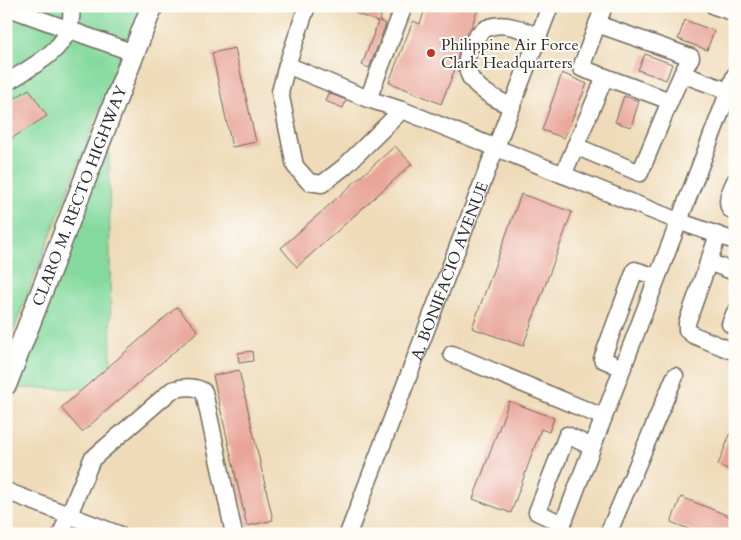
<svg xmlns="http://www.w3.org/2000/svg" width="741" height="540" viewBox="0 0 741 540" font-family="Cardo,serif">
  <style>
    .green { fill: #84da9e; stroke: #588264 }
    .building { fill: #e9a498 }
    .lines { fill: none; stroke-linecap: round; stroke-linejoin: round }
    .minor-casing { stroke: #70695d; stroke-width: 19 }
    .major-casing { stroke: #70695d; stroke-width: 24 }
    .minor { stroke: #fff; stroke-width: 16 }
    .major { stroke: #fff; stroke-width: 21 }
    .poi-dot { fill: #c8321e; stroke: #fdfcf7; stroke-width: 2 }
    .labels { text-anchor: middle; stroke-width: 4; stroke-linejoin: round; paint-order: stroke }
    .poi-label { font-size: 16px; fill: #2b2b2b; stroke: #fdfcf7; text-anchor: start }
    .street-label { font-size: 16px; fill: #2b2b2b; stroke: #fdfcf7 }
  </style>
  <rect width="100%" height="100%" fill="#fdfcf7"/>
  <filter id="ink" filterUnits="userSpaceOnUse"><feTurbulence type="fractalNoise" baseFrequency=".02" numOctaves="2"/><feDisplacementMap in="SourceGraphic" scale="10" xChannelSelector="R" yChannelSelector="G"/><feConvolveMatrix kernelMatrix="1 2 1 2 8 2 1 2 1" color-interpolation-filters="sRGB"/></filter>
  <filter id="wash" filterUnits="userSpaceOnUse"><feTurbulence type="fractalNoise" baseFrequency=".0096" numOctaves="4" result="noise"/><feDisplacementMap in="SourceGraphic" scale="20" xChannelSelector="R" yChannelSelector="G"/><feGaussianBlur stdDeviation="1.12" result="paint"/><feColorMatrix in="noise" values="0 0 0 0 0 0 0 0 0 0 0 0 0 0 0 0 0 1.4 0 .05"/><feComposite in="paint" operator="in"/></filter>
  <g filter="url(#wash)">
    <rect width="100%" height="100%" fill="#efdbb9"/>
    <g class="green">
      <polygon points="6,6 142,6 121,54 6,350"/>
      <polygon points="109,142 111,389 13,388"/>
    </g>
    <g id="blocks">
      <g class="building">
        <polygon points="358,6 385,6 379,21 386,24 369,68 362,65 378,22 355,13"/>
        <polygon points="426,6 479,6 471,28 460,45 457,64 441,104 389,82 413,21 420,24"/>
        <polygon points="685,20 714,31 707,50 678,39"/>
        <polygon points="235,48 256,142 232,147 212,53"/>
        <polygon points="645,54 672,64 666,80 638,70"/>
        <polygon points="562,73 587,84 564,138 542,130"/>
        <polygon points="29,89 47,116 6,142 6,104"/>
        <polygon points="328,93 346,100 343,108 325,101"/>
        <polygon points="624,96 639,101 631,127 615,122"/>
        <polygon points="395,146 412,164 297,267 281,248"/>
        <polygon points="521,194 572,212 523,346 472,328"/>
        <polygon points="177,307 198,331 82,432 61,408"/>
        <polygon points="252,351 253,361 239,363 238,353"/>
        <polygon points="239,370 273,520 247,526 213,376"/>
        <polygon points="509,401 554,418 549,432 541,429 511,513 473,499"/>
        <polygon points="734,424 735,424 735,472 718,465"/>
        <polygon points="681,497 734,518 728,534 701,534 671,522"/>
      </g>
    </g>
  </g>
  <g filter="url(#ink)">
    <use href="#blocks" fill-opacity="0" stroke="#70695d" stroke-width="1"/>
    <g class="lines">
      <defs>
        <g id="minor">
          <polyline points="307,6 287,65 280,92 295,166 309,182 322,184 344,167 402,110"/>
          <polyline points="604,6 581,68 670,101 682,74 728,91"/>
          <polyline points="714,6 735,13"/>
          <polyline points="6,7 134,53"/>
          <polyline points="597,24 691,57 682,74"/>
          <polyline points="287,65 368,99 402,110 678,221 735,241"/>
          <path d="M6,83C35,64 76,47 71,6"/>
          <polyline points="368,99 404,6"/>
          <path d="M512,107C498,100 483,93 473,81C458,64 472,29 494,26C510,23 525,31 539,37"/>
          <polyline points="575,146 640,173 670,101"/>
          <polyline points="563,175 605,77"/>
          <path d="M735,181C731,190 725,200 730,209L735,211"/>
          <polyline points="718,235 687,323 687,330 693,335 735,352"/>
          <polyline points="708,262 735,272"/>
          <polyline points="730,324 735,312"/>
          <polyline points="452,354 603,417"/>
          <polyline points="622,368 602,359 635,270 657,277"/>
          <polyline points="6,491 118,534"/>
          <polyline points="562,524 537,512 567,435 592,447"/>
          <path d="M61,534L92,459L172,390C182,387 195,385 204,392L234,534"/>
          <path id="s1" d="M348,534L550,6"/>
          <polyline points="559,534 735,75"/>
          <polyline points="608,534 675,376"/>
        </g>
        <g id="major">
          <path id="s2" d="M6,384L152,6"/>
        </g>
      </defs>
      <use href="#minor" class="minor-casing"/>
      <use href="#major" class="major-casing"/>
      <use href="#minor" class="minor"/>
      <use href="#major" class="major"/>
    </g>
  </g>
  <circle class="poi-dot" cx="431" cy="53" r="5"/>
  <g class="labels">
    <g class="poi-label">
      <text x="441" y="50">Philippine Air Force<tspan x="441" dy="18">Clark Headquarters</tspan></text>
    </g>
    <g class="street-label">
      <text dy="6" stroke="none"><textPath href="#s2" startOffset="202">CLARO M. RECTO HIGHWAY</textPath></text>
      <text dy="6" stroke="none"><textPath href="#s1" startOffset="282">A. BONIFACIO AVENUE</textPath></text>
    </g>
  </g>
  <rect width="741" height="540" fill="none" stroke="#fdfcf7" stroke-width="25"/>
</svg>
